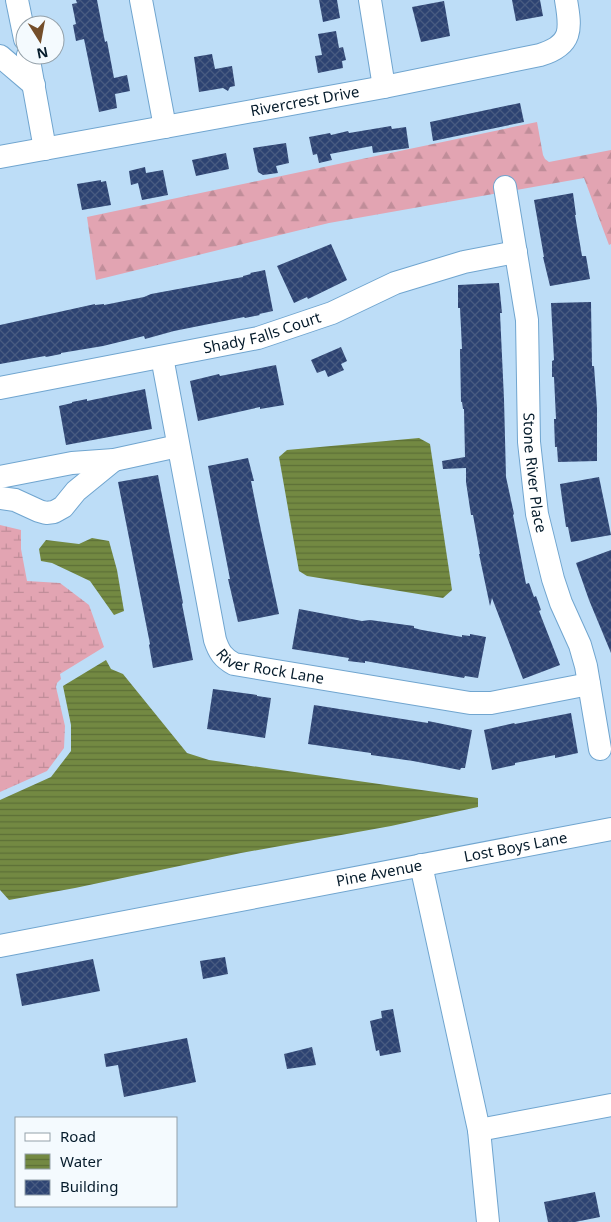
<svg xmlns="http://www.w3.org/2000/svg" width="611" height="1222" viewBox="0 0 611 1222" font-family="'Noto Sans',sans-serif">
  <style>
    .forest { fill: url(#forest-firs) }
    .wetland { fill: url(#wetland-marsh) }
    .water { fill: url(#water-rules) }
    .building { fill: url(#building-cross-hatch) }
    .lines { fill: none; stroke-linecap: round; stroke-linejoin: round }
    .minor-casing { stroke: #70a5cf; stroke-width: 24 }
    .minor { stroke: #fff; stroke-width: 22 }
    .labels { text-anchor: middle; stroke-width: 5; stroke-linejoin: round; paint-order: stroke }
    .street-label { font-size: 15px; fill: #051b2b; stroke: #f4fafe }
  </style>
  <defs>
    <pattern id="forest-firs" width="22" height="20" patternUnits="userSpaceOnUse" patternTransform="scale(1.25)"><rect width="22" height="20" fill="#e2a4b2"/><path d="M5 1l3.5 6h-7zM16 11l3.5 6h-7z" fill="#c08d99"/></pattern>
    <pattern id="wetland-marsh" width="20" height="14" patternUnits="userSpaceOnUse" patternTransform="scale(1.25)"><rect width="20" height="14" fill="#e2a4b2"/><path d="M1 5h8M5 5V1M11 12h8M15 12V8" fill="none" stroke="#c08d99"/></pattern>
    <pattern id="water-rules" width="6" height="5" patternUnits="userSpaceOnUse" patternTransform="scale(1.25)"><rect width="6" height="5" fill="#738942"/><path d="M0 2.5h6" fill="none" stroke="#5c6f37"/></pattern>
    <pattern id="building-cross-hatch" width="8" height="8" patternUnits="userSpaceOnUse" patternTransform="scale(1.25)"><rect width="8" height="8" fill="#2d4372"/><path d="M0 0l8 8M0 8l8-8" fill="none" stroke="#485b81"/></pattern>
  </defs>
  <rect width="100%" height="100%" fill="#bdddf7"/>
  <polygon class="forest" points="537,122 543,155 545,159 549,162 611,150 611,244 609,245 584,178 329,223 96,280 87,217"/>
  <polygon class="wetland" points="0,525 21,530 21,549 27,581 60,583 89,605 104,647 60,674 61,679 57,683 56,687 65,726 64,748 47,771 0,792"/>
  <g class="water">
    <polygon points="419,438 430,444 452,590 443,598 307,576 299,571 279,457 287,450"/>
    <polygon points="92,538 109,541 117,570 124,611 114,615 90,581 52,563 41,561 39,549 46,540 79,544"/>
    <polygon points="106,660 111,669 123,674 187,753 209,760 478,798 478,807 391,826 241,853 75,888 9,900 0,890 0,800 51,777 71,751 71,725 63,686"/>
  </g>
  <g class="building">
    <polygon points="76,0 97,0 105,42 107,41 114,78 127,75 130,91 115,94 117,108 99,112 84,39 76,41 73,25 76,24 72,4 77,3"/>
    <polygon points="319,0 337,0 340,18 323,22"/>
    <polygon points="512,0 540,0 543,16 516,21"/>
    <polygon points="444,1 450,36 421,42 412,7"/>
    <polygon points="336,31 339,48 343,47 346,60 342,61 343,68 318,73 315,56 322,55 318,34"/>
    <polygon points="212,54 215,69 232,66 235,86 230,87 228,91 223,88 199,92 194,57"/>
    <polygon points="520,103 524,122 433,141 430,122"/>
    <polygon points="391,126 392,129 406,127 409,148 373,153 372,146 330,154 332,160 319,163 317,154 313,155 309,137 330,133 331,135 348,131 349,133"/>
    <polygon points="286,143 289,163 276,166 278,173 263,175 258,172 253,148"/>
    <polygon points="226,153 229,169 196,176 192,160"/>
    <polygon points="145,167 146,173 163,170 168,195 142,200 138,183 131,185 129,171"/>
    <polygon points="101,180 101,182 106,181 111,205 82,210 77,184"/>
    <polygon points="573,193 576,215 575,215 582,256 586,256 590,279 550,286 543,257 544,257 534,200"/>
    <polygon points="331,244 347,280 308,299 307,297 294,303 277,266"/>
    <polygon points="265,270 273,311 259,314 260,315 245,318 244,317 174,331 145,339 144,336 103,346 61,353 61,354 46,357 45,356 0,364 0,325 95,304 95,305 104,304 104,305 144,297 151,294 243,277 243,276 251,274 250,273"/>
    <polygon points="499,283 502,313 500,313 504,399 506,477 514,514 513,515 526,584 529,583 534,597 536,596 541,610 539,611 560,665 523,679 492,598 490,606 479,554 480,554 473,515 471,515 466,482 466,468 443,469 442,461 465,457 464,409 463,409 462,402 461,402 460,349 462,349 460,308 458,308 458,285"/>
    <polygon points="591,302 592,366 594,366 597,408 597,461 558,462 557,447 555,447 554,419 556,419 554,377 552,377 552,361 554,360 551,303"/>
    <polygon points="341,347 347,361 341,364 344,370 328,377 325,370 317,373 311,360"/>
    <polygon points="276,365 284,405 260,409 260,407 198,421 190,381 219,374 220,376"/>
    <polygon points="145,389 152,429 66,445 59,406 72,403 72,402 87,399 87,401"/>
    <polygon points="248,458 254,481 251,481 259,521 279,614 238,622 228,579 230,579 208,466"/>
    <polygon points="158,475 183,603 182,604 193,660 153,668 149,645 150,644 118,482"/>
    <polygon points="599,477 611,535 571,542 568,527 566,527 560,484"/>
    <polygon points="611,550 611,653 589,600 576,563"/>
    <polygon points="299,609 362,621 370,620 414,626 414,628 422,630 462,637 462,635 470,636 470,634 486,637 478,678 465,676 464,678 365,661 365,663 348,661 349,658 292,649"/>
    <polygon points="213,689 257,695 257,696 271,698 265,738 207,729"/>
    <polygon points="314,705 428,723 428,721 472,730 465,768 461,768 460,770 413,761 371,755 371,753 308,744"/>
    <polygon points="571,713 578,753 555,758 555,755 515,763 515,765 492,770 484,730 514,723 515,724"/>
    <polygon points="225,957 228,974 203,979 200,961"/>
    <polygon points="93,959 100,991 22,1006 16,974"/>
    <polygon points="393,1009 401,1052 380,1056 379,1050 376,1051 370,1021 382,1018 381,1011"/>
    <polygon points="187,1038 196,1082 124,1097 118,1065 106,1067 104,1054"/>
    <polygon points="312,1047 316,1065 287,1069 284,1054"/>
    <polygon points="595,1192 600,1217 575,1222 548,1222 544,1202"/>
  </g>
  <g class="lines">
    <defs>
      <g id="minor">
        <polyline points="17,0 25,39"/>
        <polyline points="141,0 165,127"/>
        <polyline points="370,0 384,87"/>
        <polyline points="28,55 45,149"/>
        <polyline points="0,56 34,85"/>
        <path id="s1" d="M0,157L384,87L540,55C573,45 571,29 566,0"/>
        <path id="s2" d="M505,187L527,320L529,442L537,514L553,579L561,603L580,645L586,666L600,749"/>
        <path id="s3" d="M162,357L215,640C219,652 223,658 234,664L470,703H491L589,684"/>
        <path id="s4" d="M0,388L258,338L332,313L395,283L464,262L516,252"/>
        <polyline points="0,477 72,463 114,460 178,446"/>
        <polyline points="0,498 15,500 39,511 46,513 54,512 63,507 76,491 114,460"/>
        <polyline points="421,865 479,1130 488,1222"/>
        <path id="s5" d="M0,946L611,829"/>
        <polyline points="479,1130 611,1105"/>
      </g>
    </defs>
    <use href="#minor" class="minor-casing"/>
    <use href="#minor" class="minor"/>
  </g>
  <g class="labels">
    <g class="street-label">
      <text dy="5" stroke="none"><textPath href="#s1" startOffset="310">Rivercrest Drive</textPath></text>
      <text dy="5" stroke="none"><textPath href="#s4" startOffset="268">Shady Falls Court</textPath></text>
      <text dy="5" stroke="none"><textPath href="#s2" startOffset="288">Stone River Place</textPath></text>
      <text dy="5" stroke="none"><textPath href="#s3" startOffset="355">River Rock Lane</textPath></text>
      <text dy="5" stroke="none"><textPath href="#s5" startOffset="525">Lost Boys Lane</textPath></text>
      <text dy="5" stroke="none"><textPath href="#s5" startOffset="386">Pine Avenue</textPath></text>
    </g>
  </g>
  <rect x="15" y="1117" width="162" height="90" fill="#f4fafe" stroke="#94a1aa"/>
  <rect x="25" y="1133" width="25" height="8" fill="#ffffff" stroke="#94a1aa"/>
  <text x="60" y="1142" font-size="15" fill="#051b2b">Road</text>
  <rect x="25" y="1154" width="25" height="15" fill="url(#water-rules)" stroke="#94a1aa"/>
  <text x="60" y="1167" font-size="15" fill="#051b2b">Water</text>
  <rect x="25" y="1180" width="25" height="15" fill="url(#building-cross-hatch)" stroke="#94a1aa"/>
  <text x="60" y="1192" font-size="15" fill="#051b2b">Building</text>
  <g transform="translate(40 40) rotate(169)"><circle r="24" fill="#f4fafe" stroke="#94a1aa"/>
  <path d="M0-4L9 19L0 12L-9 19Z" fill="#744e2a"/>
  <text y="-8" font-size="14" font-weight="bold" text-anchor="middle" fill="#051b2b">N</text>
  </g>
</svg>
